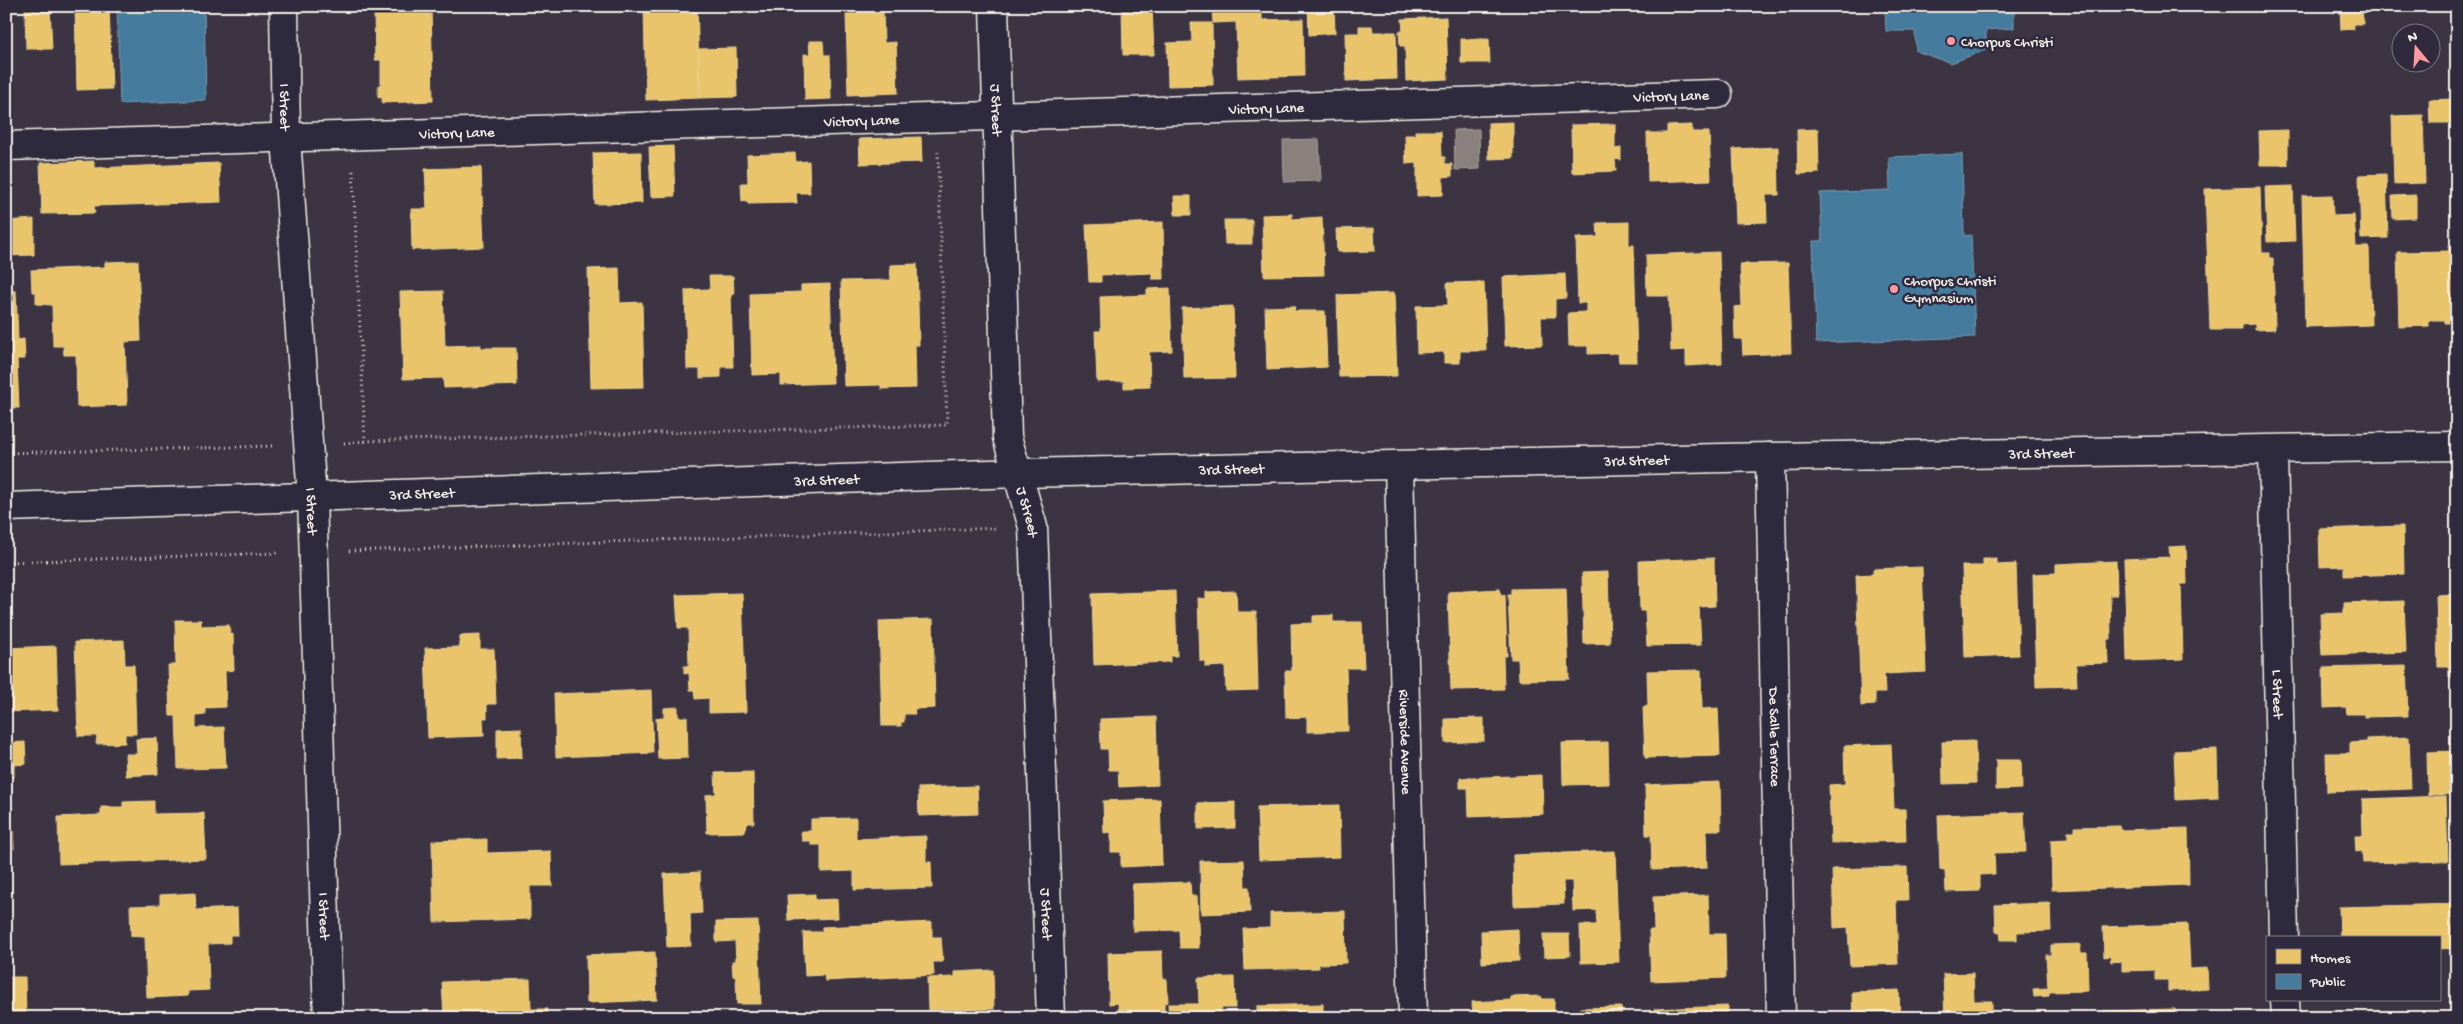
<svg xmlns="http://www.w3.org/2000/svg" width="2463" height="1024" viewBox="0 0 2463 1024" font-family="'Gochi Hand',sans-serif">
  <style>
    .homes { fill: #e9c46a; stroke: #ecd290 }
    .public { fill: #457b9d; stroke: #7a9eb4 }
    .industry { fill: #8a817c; stroke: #aaa39c }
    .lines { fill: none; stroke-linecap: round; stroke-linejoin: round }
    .minor-casing { stroke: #f4f1e8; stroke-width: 31 }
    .path { stroke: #f4f1e8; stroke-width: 3; stroke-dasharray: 1 4; stroke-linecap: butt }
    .minor { stroke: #2f2a3d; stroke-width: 28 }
    .poi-dot { fill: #ff9aa2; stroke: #2f2a3d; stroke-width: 2 }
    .labels { text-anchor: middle; stroke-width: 5; stroke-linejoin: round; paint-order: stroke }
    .poi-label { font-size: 15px; fill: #f4f1e8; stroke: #2f2a3d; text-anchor: start }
    .street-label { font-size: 15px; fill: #f4f1e8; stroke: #2f2a3d }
  </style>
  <rect width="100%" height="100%" fill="#3c3443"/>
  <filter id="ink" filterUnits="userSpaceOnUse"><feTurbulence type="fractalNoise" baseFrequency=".02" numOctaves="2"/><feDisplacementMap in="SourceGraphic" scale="10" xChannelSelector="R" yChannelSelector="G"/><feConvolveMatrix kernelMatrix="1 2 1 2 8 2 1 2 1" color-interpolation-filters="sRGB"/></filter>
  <g filter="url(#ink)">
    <g class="homes">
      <polygon points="75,6 109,6 112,89 77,90"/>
      <polygon points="386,6 431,6 433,101 382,103 382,97 378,98 378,86 381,85 381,60 375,60 374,12 386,13"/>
      <polygon points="644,6 697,6 700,98 646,100"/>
      <polygon points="1122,6 1152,6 1154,55 1123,55"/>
      <polygon points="1212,6 1262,6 1262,20 1303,19 1304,76 1238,78 1236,22 1213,23"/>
      <polygon points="1308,6 1334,6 1335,33 1309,35"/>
      <rect x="1543" y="6" width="47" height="1"/>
      <polygon points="2340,6 2362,6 2363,24 2353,24 2354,29 2341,30"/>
      <polygon points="50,7 52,49 26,49 25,8"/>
      <polygon points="883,11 884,43 896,42 898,93 848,95 846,12"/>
      <polygon points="1446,17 1448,79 1406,81 1405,46 1400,46 1399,31 1403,31 1402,19"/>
      <polygon points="1191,23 1212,23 1213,85 1168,86 1167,43 1192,42"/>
      <polygon points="1359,26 1372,26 1373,32 1396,32 1397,79 1346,81 1345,33 1359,33"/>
      <polygon points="1461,39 1489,39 1490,63 1461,63"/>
      <polygon points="809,41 823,41 824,55 830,55 831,99 805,100 804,54 810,55"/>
      <polygon points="736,48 737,97 700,98 698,49"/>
      <polygon points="2452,99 2453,123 2430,123 2429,100"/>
      <polygon points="2423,115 2425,183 2394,184 2392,116"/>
      <polygon points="1513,122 1513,158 1489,159 1488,123"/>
      <polygon points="1615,124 1615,149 1621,148 1621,160 1615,159 1616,171 1572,173 1571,125"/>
      <polygon points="1692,125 1692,132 1709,132 1711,180 1648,182 1647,133 1667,133 1667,126"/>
      <polygon points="1818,129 1819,173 1798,174 1797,130"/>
      <polygon points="2288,130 2288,165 2260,165 2259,131"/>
      <polygon points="1415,131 1441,131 1442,157 1445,157 1445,164 1452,164 1452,176 1443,177 1443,195 1417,196 1417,163 1406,164 1405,135 1415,135"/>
      <polygon points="921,137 922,162 860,164 859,139"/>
      <polygon points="673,146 675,196 651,197 649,147"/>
      <polygon points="1778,147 1779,195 1766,195 1767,222 1736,223 1733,149"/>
      <polygon points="641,152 642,203 595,204 593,153"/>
      <polygon points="795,153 796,162 809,161 810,193 796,193 797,203 748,204 748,201 742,201 741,183 748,183 747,155"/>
      <polygon points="94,161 94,168 219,163 221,202 94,206 95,213 42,214 40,163"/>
      <polygon points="481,167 484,247 412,250 411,209 427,209 425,169"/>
      <polygon points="2386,174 2388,238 2361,239 2359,175"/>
      <polygon points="2293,186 2295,241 2267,242 2265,187"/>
      <polygon points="2452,186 2457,186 2457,238 2454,238"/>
      <polygon points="2260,187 2262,253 2269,253 2269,258 2273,258 2275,329 2255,330 2255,324 2242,325 2242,330 2210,330 2205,189"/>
      <polygon points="2332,195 2333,216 2354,215 2356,247 2369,247 2371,325 2305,327 2302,196"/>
      <polygon points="2416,195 2416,218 2393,219 2392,196"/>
      <polygon points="1174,196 1191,196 1191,215 1175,215"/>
      <polygon points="1292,214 1292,219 1322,217 1324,275 1264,276 1262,215"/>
      <polygon points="34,219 34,255 6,256 6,221"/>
      <polygon points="1224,220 1252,220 1252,244 1225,244"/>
      <polygon points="1163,222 1164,279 1152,279 1152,273 1101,275 1101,282 1089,282 1086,225"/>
      <polygon points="1629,222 1629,245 1634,245 1637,362 1619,362 1618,353 1588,354 1588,346 1569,346 1568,313 1586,312 1586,303 1578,303 1576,238 1598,237 1597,223"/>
      <polygon points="1374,228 1375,251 1337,252 1336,229"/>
      <polygon points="2448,246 2457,246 2457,323 2444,323 2444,320 2429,320 2429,326 2399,327 2397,252 2449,251"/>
      <polygon points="1719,252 1722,364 1686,366 1686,350 1671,351 1669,296 1647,296 1646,255"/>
      <polygon points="138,261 141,341 125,342 127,405 77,407 76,355 64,355 63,346 53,346 52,305 36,304 36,292 32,292 31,270 105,267 105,262"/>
      <polygon points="1788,263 1791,353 1743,355 1742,339 1735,339 1734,307 1742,306 1740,264"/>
      <polygon points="917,264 919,345 915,345 916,388 881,389 881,385 844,386 841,281 891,280 890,265"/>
      <polygon points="619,268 620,303 642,302 644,387 591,388 588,269"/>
      <polygon points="1565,274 1566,298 1555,299 1555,317 1541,317 1542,345 1505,346 1503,277"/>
      <polygon points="709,276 733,276 734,294 731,294 733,367 721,367 721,377 700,378 700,369 687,369 685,290 710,289"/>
      <polygon points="1484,282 1486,351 1460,351 1460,363 1444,363 1444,352 1417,353 1416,306 1448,305 1447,283"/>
      <polygon points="830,284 833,383 781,385 781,374 752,375 750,294 801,292 801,285"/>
      <polygon points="1170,288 1172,351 1149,352 1150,387 1124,388 1124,381 1097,382 1095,331 1101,331 1100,297 1147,295 1147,289"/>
      <polygon points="6,291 16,291 18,340 24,339 25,359 17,359 19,408 6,408"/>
      <polygon points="443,291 445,346 481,345 481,348 516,348 517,385 444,388 443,378 403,379 400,292"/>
      <polygon points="1394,293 1397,376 1339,377 1337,295"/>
      <polygon points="1233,306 1235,378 1184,379 1182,308"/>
      <polygon points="1295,306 1294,311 1325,311 1327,367 1267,370 1265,307"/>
      <polygon points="2403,526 2404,574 2344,576 2344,566 2320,567 2319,529"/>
      <polygon points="2186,546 2187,584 2181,584 2183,659 2127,661 2124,559 2170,557 2169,547"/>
      <polygon points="1714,558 1715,606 1699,607 1701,645 1647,646 1645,611 1640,611 1639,561"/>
      <polygon points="1983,559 1997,559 1997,565 2016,564 2019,655 1965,657 1962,566 1983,566"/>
      <polygon points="2116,561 2117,595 2110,595 2111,639 2107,639 2108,663 2076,664 2077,686 2036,687 2033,574 2056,573 2056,564"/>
      <polygon points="1922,567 1926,672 1884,674 1885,693 1875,693 1875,705 1861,706 1856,575 1873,574 1873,569"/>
      <polygon points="1608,572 1610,643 1584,644 1582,573"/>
      <polygon points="1566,588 1569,679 1519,680 1518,659 1511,659 1508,595 1511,595 1511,589"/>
      <polygon points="1500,589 1501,595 1505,595 1507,656 1503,656 1504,689 1451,690 1448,592"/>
      <polygon points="1175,591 1177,656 1170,656 1170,662 1094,665 1092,594"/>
      <polygon points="1236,591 1237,612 1256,612 1258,690 1226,691 1225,666 1205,667 1205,661 1200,661 1198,598 1206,599 1206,592"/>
      <polygon points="742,593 746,712 709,713 709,698 695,699 694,690 690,690 689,673 684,674 684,666 689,666 688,628 678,628 676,595"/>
      <polygon points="2457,594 2457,677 2449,677 2449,667 2438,667 2436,595"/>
      <polygon points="2404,601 2406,652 2322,655 2320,614 2344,613 2344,603"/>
      <polygon points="1333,615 1333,622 1362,622 1364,668 1346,668 1348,731 1307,732 1307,717 1286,718 1285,671 1292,671 1291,624 1313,623 1313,616"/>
      <polygon points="933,619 935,708 914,709 915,714 904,714 904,722 901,722 901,726 882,726 879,621"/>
      <polygon points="175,620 201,620 201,626 229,625 230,635 233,634 234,670 225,671 226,707 205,708 205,715 196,716 196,728 224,727 226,768 178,769 176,716 170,716 168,665 176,665"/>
      <polygon points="480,635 480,649 494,649 496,704 487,704 487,718 483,718 484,736 428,738 425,648 460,647 460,636"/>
      <polygon points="124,640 125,665 134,665 136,734 125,734 125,743 96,744 97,736 78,736 75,642"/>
      <polygon points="56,646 58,710 6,712 6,648"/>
      <polygon points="2406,666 2408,716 2364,717 2364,714 2347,714 2346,707 2324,708 2323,668"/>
      <polygon points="1701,670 1702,709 1718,708 1720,756 1645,758 1643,707 1648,706 1647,671"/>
      <polygon points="651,690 653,753 556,757 554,694"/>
      <polygon points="678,707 678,717 687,717 688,758 658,759 656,718 664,718 664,708"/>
      <polygon points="1156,717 1158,785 1119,787 1118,770 1109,770 1108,749 1101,749 1100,719"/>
      <polygon points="1484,718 1484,741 1445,743 1445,719"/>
      <polygon points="521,728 522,758 497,759 497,729"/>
      <polygon points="2409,737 2411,789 2327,792 2326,753 2350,753 2350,743 2367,742 2367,739"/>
      <polygon points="157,738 158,774 126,776 125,754 137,754 136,739"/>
      <polygon points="1975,741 1976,783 1943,784 1942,742"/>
      <polygon points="25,742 26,764 14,765 14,777 6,777 6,743"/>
      <polygon points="1608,742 1609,784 1563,785 1562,743"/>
      <polygon points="1891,744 1894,809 1905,809 1906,841 1831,843 1829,785 1845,784 1844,746"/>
      <polygon points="2217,749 2218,798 2176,800 2174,751"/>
      <polygon points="2457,751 2457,794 2428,795 2427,752"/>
      <polygon points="1996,760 2021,760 2022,789 1996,790"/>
      <polygon points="753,772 754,823 748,823 744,832 707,833 706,795 716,794 715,773"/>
      <polygon points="1542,775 1543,814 1469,817 1468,788 1460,788 1460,778"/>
      <polygon points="11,781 14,849 6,849 6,782"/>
      <polygon points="1720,782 1721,830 1706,830 1707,868 1652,870 1651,835 1646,835 1645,785"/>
      <polygon points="977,786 978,814 919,816 918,788"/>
      <polygon points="2446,796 2448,861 2363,863 2362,851 2356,852 2355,836 2363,836 2362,799"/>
      <polygon points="1160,799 1162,865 1121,867 1121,852 1111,852 1111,832 1104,833 1103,801"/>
      <polygon points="154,801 154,814 204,813 206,859 59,864 58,817 101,815 101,807 123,807 123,802"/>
      <polygon points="1235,802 1235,828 1198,829 1198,803"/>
      <polygon points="1339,805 1340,857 1259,860 1257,807"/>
      <polygon points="2024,812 2026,852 1994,853 1995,874 1980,875 1980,891 1946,892 1945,870 1940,870 1938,815"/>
      <polygon points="856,818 856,839 926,836 926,862 931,862 932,888 854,890 854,871 821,872 821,845 811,845 811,841 802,841 801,831 811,831 811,819"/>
      <polygon points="2119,826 2120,830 2188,828 2189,885 2052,890 2051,840 2068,839 2068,832 2075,832 2075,827"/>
      <polygon points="487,839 487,853 551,851 552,886 530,886 530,919 434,922 432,841"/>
      <polygon points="1615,851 1619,962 1581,963 1580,925 1597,925 1596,910 1573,911 1572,881 1563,881 1564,904 1514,906 1513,855"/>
      <polygon points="1244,860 1245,887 1249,887 1250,912 1201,914 1200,861"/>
      <polygon points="1907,867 1908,900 1896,900 1898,964 1850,966 1848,927 1834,928 1832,869"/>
      <polygon points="700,872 702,913 690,914 691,946 667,947 664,874"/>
      <polygon points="1190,882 1191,896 1197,896 1199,948 1180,948 1179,930 1133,931 1132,884"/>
      <polygon points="195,893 196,910 237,908 238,935 230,935 230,943 208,944 209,990 188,991 188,996 147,998 145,936 131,936 130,906 160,905 160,895"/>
      <polygon points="815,894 815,900 837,899 838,918 788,920 787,895"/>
      <polygon points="1708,895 1709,934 1725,934 1726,978 1651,981 1649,930 1654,930 1653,897"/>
      <polygon points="2050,903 2051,931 2017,932 2017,940 2001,940 2000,932 1996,932 1995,905"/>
      <polygon points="2457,904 2457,948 2439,949 2439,938 2340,938 2339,907"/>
      <polygon points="1345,911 1346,963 1319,964 1319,968 1245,970 1243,929 1270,928 1270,913"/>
      <polygon points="758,921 761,1004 737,1004 736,977 733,976 732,961 736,961 735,941 716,942 716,922"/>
      <polygon points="932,922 932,937 941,937 943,962 933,962 934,975 825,981 824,975 805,976 803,932 822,932 822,927"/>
      <polygon points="2188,924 2190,969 2207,968 2208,989 2168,991 2168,980 2155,980 2155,970 2122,971 2122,961 2111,962 2110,956 2104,957 2103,927"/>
      <polygon points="1518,929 1519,961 1482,963 1481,931"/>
      <polygon points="1543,934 1569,934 1570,956 1544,957"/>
      <polygon points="2080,944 2081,953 2087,953 2088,991 2049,992 2049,996 2034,997 2033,989 2048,988 2046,955 2051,955 2051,945"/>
      <polygon points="1162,951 1163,979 1167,979 1168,1002 1164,1003 1164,1018 1119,1018 1118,1003 1109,1004 1108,953"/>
      <polygon points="655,952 657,1000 587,1003 586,955"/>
      <polygon points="993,970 994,1009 928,1010 927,978 955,977 955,972"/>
      <polygon points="1973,973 1974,1001 1992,1001 1992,1018 1945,1018 1943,974"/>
      <polygon points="6,977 25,977 26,1018 6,1018"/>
      <polygon points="1234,977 1235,1008 1221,1008 1221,1018 1169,1018 1168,1004 1199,1004 1198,978"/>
      <polygon points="530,979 531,1009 547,1009 547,1018 444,1018 442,982"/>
      <polygon points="1899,990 1900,1018 1853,1018 1852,992"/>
      <polygon points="1541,996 1542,999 1554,999 1554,1018 1473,1018 1472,1002 1511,1000 1511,997"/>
      <polygon points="1323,1004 1323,1017 1331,1018 1257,1018 1257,1006"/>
      <polygon points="1728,1006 1728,1018 1654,1018 1654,1009"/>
      <polygon points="1621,1007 1622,1018 1580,1018 1580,1008"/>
      <polygon points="2175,1009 2175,1018 2103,1018 2103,1011"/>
      <polygon points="174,1013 174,1018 125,1018 125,1014"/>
      <polygon points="2457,1015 2457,1018 2390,1018"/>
    </g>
    <g class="public">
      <polygon points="117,6 204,6 206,100 120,104"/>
      <polygon points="1885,6 2014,6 2014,28 1986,30 1986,50 1951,63 1916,51 1915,31 1886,31"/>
      <polygon points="1962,154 1964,236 1971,235 1975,337 1816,343 1813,241 1822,241 1820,193 1890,190 1889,157"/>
    </g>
    <g class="industry">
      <polygon points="1479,129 1480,169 1455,170 1454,130"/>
      <polygon points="1319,139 1321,181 1284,182 1283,140"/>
    </g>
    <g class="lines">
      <defs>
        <g id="minor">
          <path id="s1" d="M284,6L286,138L312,497L328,1018"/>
          <path id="s2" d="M994,6L1007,437L1033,527L1051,1018"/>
          <path id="s3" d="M6,146L1718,94"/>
          <path id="s4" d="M2273,450L2284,938"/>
          <path id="s5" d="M1770,457L1781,1018"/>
          <path id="s6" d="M1399,466L1413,1018"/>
          <path id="s7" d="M6,507L1020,473L1770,457L2457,446"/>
          <polyline points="2285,1000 2286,1018"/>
        </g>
      </defs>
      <use href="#minor" class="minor-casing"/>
      <g class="path">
        <polyline points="353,171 365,441 947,425 938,152"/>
        <polyline points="344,443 365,441"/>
        <polyline points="6,453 273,446"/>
        <polyline points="349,551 998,528"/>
        <polyline points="6,562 278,553"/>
      </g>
      <use href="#minor" class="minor"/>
    </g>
  </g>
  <g class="poi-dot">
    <circle cx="1951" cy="41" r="5"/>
    <circle cx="1894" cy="289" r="5"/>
  </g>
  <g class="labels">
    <g class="poi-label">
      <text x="1961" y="46">Chorpus Christi</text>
      <text x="1904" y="285">Chorpus Christi<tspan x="1904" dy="17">Gymnasium</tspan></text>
    </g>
    <g class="street-label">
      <text dy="5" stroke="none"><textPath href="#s3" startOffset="1666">Victory Lane</textPath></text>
      <text dy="5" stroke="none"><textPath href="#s1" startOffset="101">I Street</textPath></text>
      <text dy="5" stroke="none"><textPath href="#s3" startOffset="1261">Victory Lane</textPath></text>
      <text dy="5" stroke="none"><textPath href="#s2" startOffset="104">J Street</textPath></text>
      <text dy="5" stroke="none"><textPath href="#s3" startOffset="856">Victory Lane</textPath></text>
      <text dy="5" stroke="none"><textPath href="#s3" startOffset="451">Victory Lane</textPath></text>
      <text dy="5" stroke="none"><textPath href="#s7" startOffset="2036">3rd Street</textPath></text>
      <text dy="5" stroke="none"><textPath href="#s7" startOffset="1631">3rd Street</textPath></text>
      <text dy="5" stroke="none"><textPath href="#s7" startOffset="1226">3rd Street</textPath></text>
      <text dy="5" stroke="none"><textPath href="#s7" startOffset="821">3rd Street</textPath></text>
      <text dy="5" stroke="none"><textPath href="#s7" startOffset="416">3rd Street</textPath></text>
      <text dy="5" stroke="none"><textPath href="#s2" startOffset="509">J Street</textPath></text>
      <text dy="5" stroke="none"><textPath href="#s1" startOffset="506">I Street</textPath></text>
      <text dy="5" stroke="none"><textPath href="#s4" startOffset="244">L Street</textPath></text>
      <text dy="5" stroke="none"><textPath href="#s5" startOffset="280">De Salle Terrace</textPath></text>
      <text dy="5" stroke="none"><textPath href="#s6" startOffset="276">Riverside Avenue</textPath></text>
      <text dy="5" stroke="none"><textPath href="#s2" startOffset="912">J Street</textPath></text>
      <text dy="5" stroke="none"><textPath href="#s1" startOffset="911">I Street</textPath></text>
    </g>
  </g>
  <rect width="2463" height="1024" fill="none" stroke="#2f2a3d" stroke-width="25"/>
  <rect x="12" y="12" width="2438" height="999" fill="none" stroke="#f4f1e8" stroke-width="2" filter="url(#ink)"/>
  <rect x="2266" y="936" width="175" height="65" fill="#2f2a3d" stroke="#7e7a81"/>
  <rect x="2276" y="949" width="25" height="15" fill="#e9c46a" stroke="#7e7a81"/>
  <text x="2310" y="962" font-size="15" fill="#f4f1e8">Homes</text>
  <rect x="2276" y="974" width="25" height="15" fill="#457b9d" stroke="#7e7a81"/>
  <text x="2310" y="986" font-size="15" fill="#f4f1e8">Public</text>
  <g transform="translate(2416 48) rotate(342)"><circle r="24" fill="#2f2a3d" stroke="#7e7a81"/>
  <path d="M0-4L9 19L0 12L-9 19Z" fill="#ff9aa2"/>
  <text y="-8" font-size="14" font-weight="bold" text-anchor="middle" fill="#f4f1e8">N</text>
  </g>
</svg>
